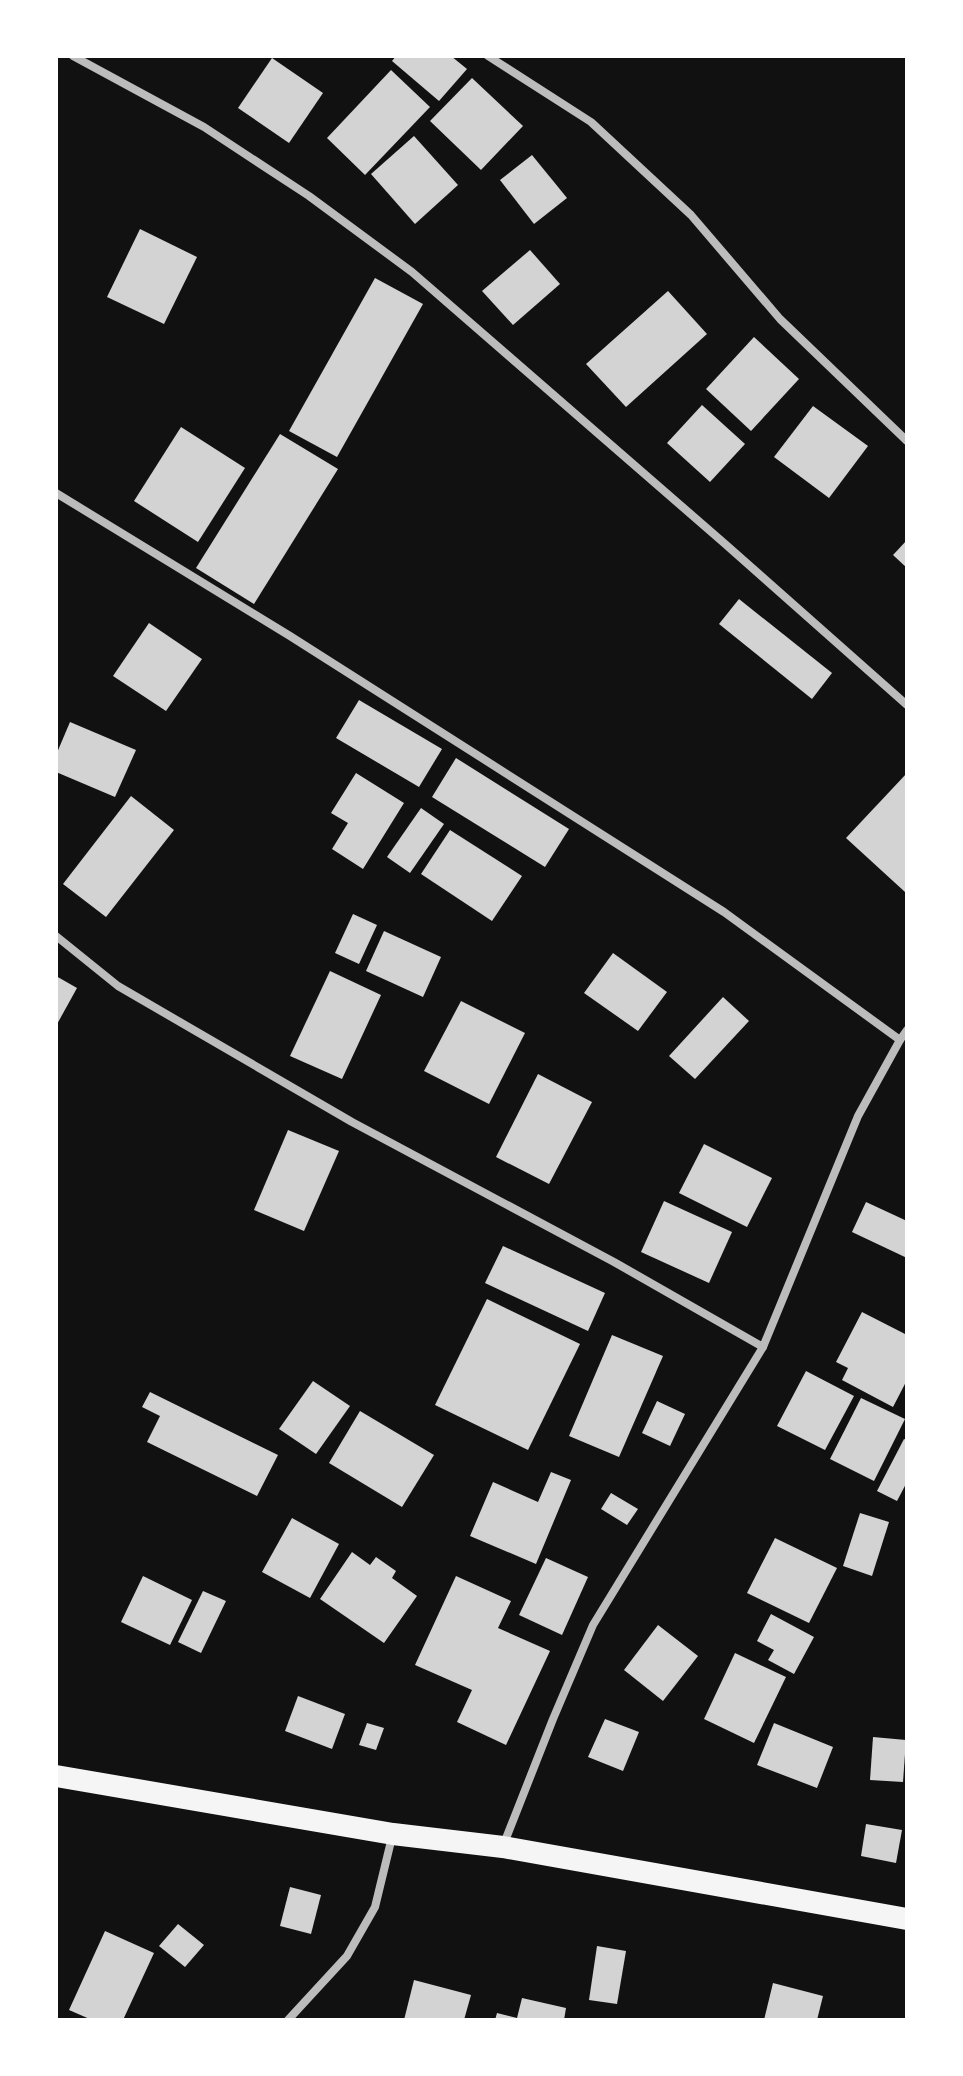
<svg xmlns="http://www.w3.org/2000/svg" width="963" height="2076" viewBox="0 0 963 2076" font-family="Rubik,sans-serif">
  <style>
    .building { fill: #d3d3d3 }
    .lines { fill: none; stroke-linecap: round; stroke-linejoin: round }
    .minor { stroke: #bcbcbc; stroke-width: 8 }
    .trunk { stroke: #f5f5f5; stroke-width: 22 }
  </style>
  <rect width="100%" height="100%" fill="#111"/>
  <g class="building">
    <polygon points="396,56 451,56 467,69 439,101 392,61"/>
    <polygon points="272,58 323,93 289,143 238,108"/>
    <polygon points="391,70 430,107 365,175 327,138"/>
    <polygon points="472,78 523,126 481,170 430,121"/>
    <polygon points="414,136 458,185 415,224 371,174"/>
    <polygon points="532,155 567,198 534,224 500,180"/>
    <polygon points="140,229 197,257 164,324 107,297"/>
    <polygon points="530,250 560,284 513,325 482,291"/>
    <polygon points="375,278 423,304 337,457 289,431"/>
    <polygon points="668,291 707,334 626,407 586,364"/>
    <polygon points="754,337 799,379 751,431 706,389"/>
    <polygon points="702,405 745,444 710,482 667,443"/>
    <polygon points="813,406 868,446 829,498 774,457"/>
    <polygon points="181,427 245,468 198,542 134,501"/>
    <polygon points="280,434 338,469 254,604 196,568"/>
    <polygon points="907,540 907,568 893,555"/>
    <polygon points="739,599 832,673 812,699 719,624"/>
    <polygon points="149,623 202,659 166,711 113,676"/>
    <polygon points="359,700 442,749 419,787 336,738"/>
    <polygon points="70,722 136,750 115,797 56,772 56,755"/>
    <polygon points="456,758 569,829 545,867 432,797"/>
    <polygon points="356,773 404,803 363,869 332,849 348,823 331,813"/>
    <polygon points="907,773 907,890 905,892 846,838"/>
    <polygon points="131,796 174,830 106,917 63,884"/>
    <polygon points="421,808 444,824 410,873 387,857"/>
    <polygon points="450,830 522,876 492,921 421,874"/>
    <polygon points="353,914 377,925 359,964 335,953"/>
    <polygon points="384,931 441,957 423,997 366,971"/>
    <polygon points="613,953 667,992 638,1031 584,993"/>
    <polygon points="330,971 381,995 342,1079 290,1056"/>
    <polygon points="56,976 77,988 56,1026"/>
    <polygon points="723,997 749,1021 695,1079 669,1056"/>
    <polygon points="461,1001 525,1033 489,1104 424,1071"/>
    <polygon points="538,1074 592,1102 549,1184 496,1157"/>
    <polygon points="288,1130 339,1151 304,1231 254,1210"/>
    <polygon points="704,1144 772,1178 747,1227 679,1193"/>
    <polygon points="664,1201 732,1232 709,1283 641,1252"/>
    <polygon points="866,1202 907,1221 907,1258 852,1232"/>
    <polygon points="503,1246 605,1293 588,1331 485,1283"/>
    <polygon points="487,1299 580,1344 528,1450 435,1405"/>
    <polygon points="862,1312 907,1335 907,1380 893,1407 842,1380 848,1368 836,1362"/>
    <polygon points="612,1335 663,1356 619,1457 569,1436"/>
    <polygon points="806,1371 854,1396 825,1450 777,1426"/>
    <polygon points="313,1381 350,1406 316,1454 279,1429"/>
    <polygon points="150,1392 278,1455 257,1496 147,1442 160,1416 142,1407"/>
    <polygon points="861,1398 905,1419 874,1481 830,1459"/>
    <polygon points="657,1401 685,1414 670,1446 642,1433"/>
    <polygon points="360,1411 434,1455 402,1507 329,1463"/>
    <polygon points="904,1439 907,1440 907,1482 897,1501 877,1491"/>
    <polygon points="551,1472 571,1480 536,1564 470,1536 493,1482 538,1502"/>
    <polygon points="611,1493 638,1509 627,1525 601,1509"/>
    <polygon points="860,1513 889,1522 872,1576 843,1566"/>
    <polygon points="292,1518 339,1544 310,1598 262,1572"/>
    <polygon points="775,1538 837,1568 809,1623 747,1593"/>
    <polygon points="352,1552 370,1565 376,1557 396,1571 392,1578 417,1596 384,1643 320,1599"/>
    <polygon points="546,1558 588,1577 562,1635 519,1615"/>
    <polygon points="143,1576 192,1600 170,1645 121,1622"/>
    <polygon points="456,1576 511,1601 498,1628 550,1651 506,1745 457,1722 472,1690 415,1665"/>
    <polygon points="203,1591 226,1601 201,1653 178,1642"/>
    <polygon points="771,1614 814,1637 794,1674 768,1660 774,1650 757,1641"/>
    <polygon points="658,1625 698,1656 663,1701 624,1670"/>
    <polygon points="735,1653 786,1677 754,1743 704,1719"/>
    <polygon points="298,1696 345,1714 332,1749 285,1731"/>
    <polygon points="605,1719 639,1732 623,1771 588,1757"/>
    <polygon points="367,1723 384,1728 376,1750 359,1745"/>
    <polygon points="774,1723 833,1747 817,1788 757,1765"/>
    <polygon points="873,1737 906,1740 903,1782 870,1780"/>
    <polygon points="866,1824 902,1830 896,1863 861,1856"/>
    <polygon points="290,1887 321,1895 311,1934 280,1926"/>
    <polygon points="178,1924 204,1945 185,1967 159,1946"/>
    <polygon points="105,1931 154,1953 123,2020 92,2020 69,2010"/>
    <polygon points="597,1946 626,1951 617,2004 589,2000"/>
    <polygon points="414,1980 471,1995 464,2020 404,2020"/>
    <polygon points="773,1983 823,1996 817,2020 764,2020"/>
    <polygon points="522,1998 566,2008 564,2020 495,2020 497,2013 517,2018"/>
  </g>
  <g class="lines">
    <g class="minor">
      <polyline points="73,56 204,127 309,196 412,272 724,543 907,705"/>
      <polyline points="488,56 591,122 691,215 780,319 907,441"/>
      <polyline points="56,493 290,636 724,912 900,1040"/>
      <polyline points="56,936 118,986 352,1122 614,1262 763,1347"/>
      <polyline points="503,1846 553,1719 593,1625 763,1347 858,1116 900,1040 907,1030"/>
      <polyline points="288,2020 347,1956 375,1907 392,1837"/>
    </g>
    <polyline class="trunk" points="56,1776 393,1834 503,1847 907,1919"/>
  </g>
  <rect width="963" height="2076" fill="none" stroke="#ffffff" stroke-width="116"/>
</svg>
